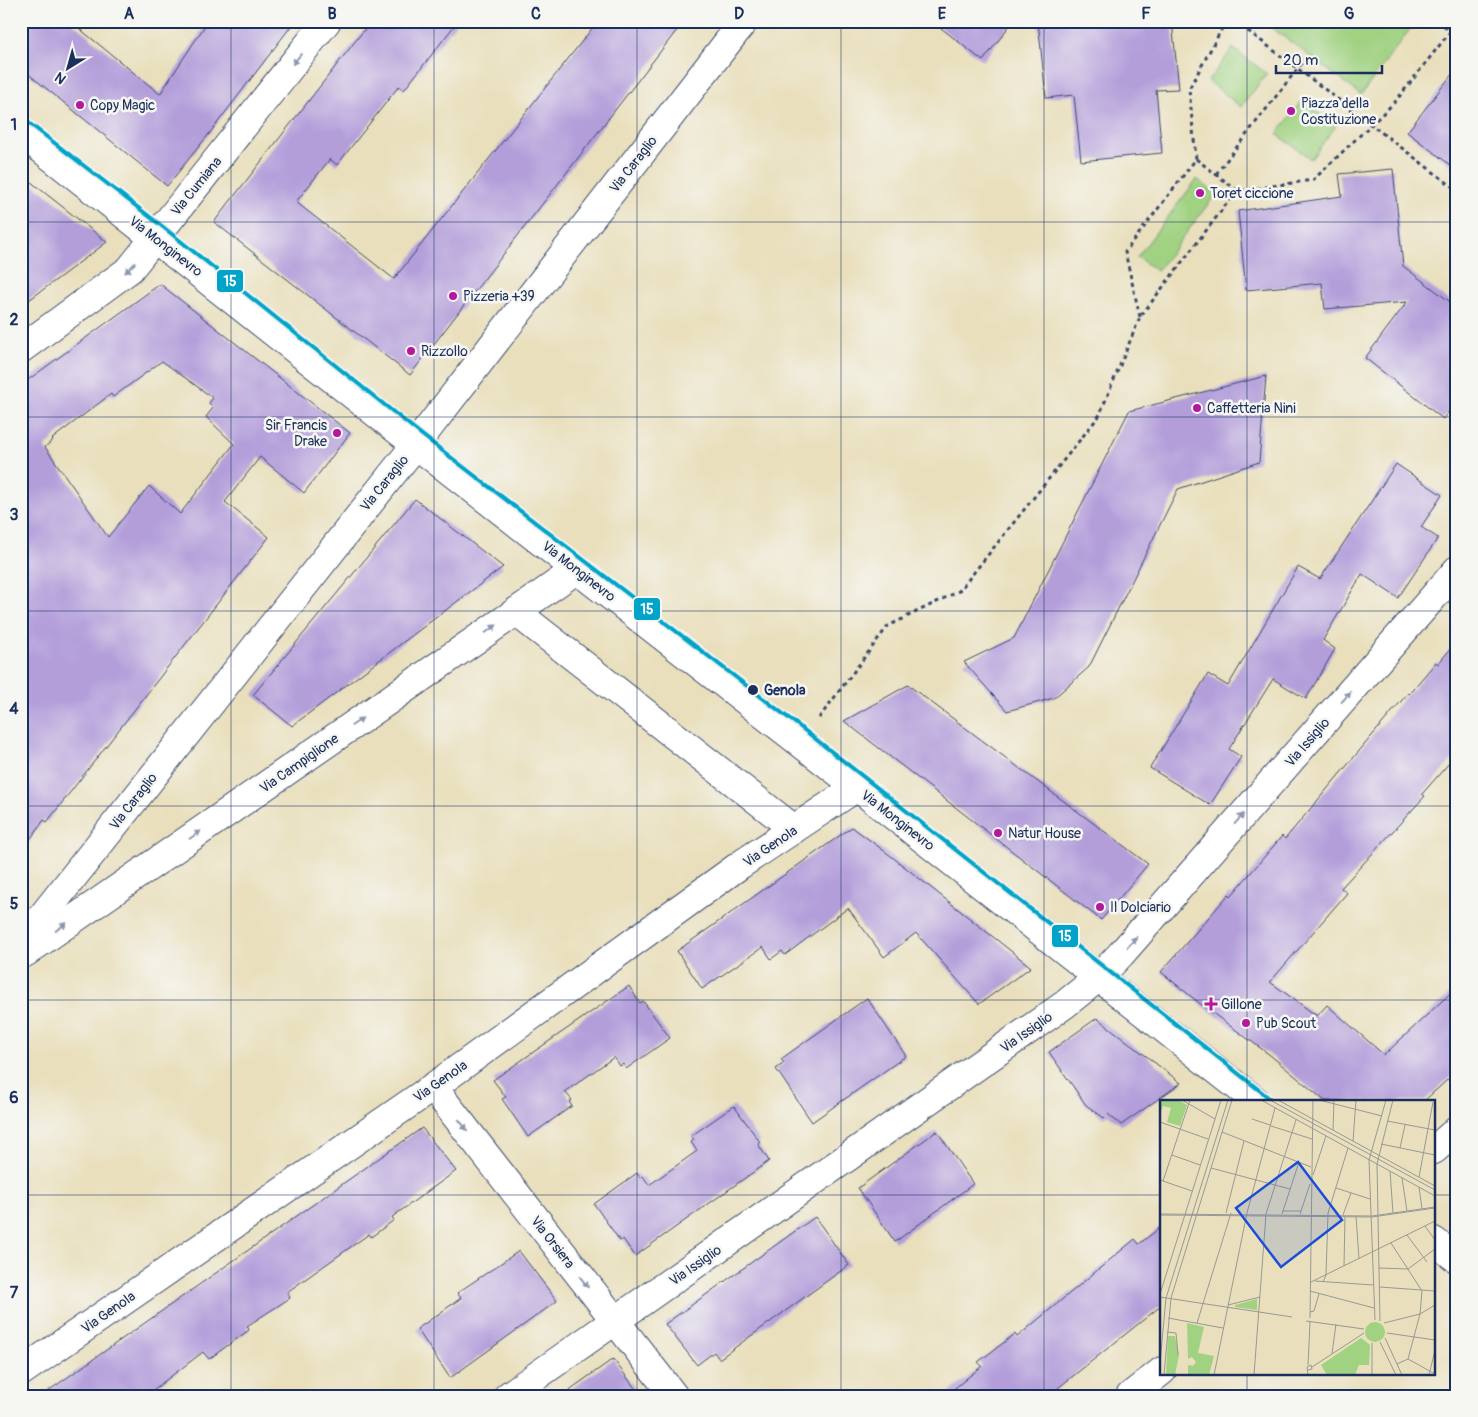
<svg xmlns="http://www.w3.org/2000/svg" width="1478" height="1417" viewBox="0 0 1478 1417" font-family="Pangolin,sans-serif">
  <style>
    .green { fill: #a0d282; stroke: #5e8070 }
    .building { fill: #b39eda; fill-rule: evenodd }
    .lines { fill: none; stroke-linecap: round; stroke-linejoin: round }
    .minor-casing { stroke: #3a496c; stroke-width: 30 }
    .tertiary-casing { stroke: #3a496c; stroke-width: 30 }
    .path { stroke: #3a496c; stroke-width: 3; stroke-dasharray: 4 4; stroke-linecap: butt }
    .minor { stroke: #fff; stroke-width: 28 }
    .tertiary { stroke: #fff; stroke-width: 28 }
    .tram-1-casing { stroke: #f6f6f2; stroke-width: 8 }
    .tram-1 { stroke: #01a3c8; stroke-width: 4 }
    .oneway { fill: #8d97ae }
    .grid { fill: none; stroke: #1b2f5e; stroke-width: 1; stroke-opacity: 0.55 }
    .poi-dot { fill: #b5179e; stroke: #f6f6f2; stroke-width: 2 }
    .stop-dot { fill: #1b2f5e; stroke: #f6f6f2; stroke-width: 2 }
    .labels { text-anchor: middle; stroke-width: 5; stroke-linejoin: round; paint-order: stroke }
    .poi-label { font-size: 14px; fill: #1b2f5e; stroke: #f6f6f2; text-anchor: start }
    .street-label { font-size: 14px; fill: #1b2f5e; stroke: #f6f6f2 }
    .stop-label { font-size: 14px; font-weight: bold; fill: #1b2f5e; stroke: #f6f6f2; text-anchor: start }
    .inset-road { fill: none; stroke: #979996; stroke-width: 1 }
    .view { fill: #1d4ed8; fill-opacity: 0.15; stroke: #1d4ed8; stroke-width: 2.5 }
    .inset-edge { fill: none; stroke: #1b2f5e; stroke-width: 2.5 }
    .line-badge { stroke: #f6f6f2; stroke-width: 2 }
    .badge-label { font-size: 14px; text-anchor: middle; font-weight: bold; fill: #fff }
    .neatline { fill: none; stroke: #1b2f5e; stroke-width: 2 }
    .grid-label { font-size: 16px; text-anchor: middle; font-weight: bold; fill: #1b2f5e }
  </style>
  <rect width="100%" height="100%" fill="#f6f6f2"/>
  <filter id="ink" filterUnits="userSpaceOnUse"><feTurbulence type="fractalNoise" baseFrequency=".02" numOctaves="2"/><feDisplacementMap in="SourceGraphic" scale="10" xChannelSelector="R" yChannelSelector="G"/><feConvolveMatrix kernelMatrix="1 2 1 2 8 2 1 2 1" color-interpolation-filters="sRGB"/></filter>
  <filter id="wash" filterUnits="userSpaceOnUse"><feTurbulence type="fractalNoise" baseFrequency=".0096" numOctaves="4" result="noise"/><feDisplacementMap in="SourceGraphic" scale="20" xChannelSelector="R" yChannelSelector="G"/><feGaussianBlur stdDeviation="1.12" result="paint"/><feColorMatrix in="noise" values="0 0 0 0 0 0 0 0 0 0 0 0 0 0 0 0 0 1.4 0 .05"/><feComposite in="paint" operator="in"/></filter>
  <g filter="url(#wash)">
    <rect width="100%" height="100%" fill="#e9dfbc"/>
    <g class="green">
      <polygon points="1263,21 1416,21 1361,95"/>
      <polygon points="1233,48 1267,74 1241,107 1208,81"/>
      <polygon points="1302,101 1336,126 1311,159 1277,134"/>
      <polygon points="1197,179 1216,194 1157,271 1137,257"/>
    </g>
    <g id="blocks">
      <g class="building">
        <polygon points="21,21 70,21 160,94 208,21 295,21 209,134 167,186 21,68"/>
        <polygon points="371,21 458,21 404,90 399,86 337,165 330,159 296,202 394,279 598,21 684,21 410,375 214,222"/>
        <polygon points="932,21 1013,21 983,61"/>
        <polygon points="1038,21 1172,21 1179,89 1156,90 1162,153 1081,161 1074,95 1046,98"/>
        <polygon points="1457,68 1457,170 1407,132"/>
        <polygon points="1393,169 1403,266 1457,307 1457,401 1443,419 1365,358 1407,302 1325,309 1322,283 1246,290 1238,211 1342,196 1339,174"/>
        <polygon points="21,174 107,242 21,306"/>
        <path d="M160,284L350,433L304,493L260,457L225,502L269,537L47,822L44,820L21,852V385ZM162,361L213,398L209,403L213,408L206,417L234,444L180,514L149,486L108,537L45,447L53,440L52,439L111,394L113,397Z"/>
        <polygon points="1266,376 1259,462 1178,489 1089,667 1054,698 1007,711 964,662 1014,638 1129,411"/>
        <polygon points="1396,464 1442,495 1421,527 1438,538 1398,598 1362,574 1323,640 1335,649 1306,699 1273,679 1229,749 1241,757 1210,805 1150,768 1208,674 1228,686 1298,567 1320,579"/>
        <polygon points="415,499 503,567 292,726 253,695"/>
        <polygon points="1457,641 1457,754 1422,794 1425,796 1341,888 1347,893 1270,982 1317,1016 1327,1005 1384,1055 1457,987 1457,1071 1424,1101 1325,1101 1270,1055 1203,1006 1161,972 1229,894 1231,896 1282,836 1285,839 1408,693 1409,694 1436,662 1438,664"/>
        <polygon points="908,685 1148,864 1101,920 844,721"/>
        <polygon points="852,827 891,856 1031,967 979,1004 916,933 884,957 848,908 785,955 782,951 771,959 763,947 702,989 677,951"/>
        <polygon points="629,986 640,1003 643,1001 670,1038 626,1069 623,1064 620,1066 614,1057 565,1092 572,1100 569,1102 572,1106 528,1137 502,1099 506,1097 493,1080"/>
        <polygon points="867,998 906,1056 812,1122 776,1069 784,1063 781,1059"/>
        <polygon points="1097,1018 1181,1083 1121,1125 1108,1114 1104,1118 1086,1105 1049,1052"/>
        <polygon points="734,1106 760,1142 758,1144 769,1161 635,1256 623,1239 620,1241 594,1204 637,1173 640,1178 643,1176 649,1185 697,1151 691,1142 694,1140 691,1136"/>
        <polygon points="422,1128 456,1171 392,1217 394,1220 371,1237 369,1234 287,1292 290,1298 247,1326 249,1330 209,1359 203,1352 145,1396 41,1396"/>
        <polygon points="937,1131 973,1184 895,1242 858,1188"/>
        <polygon points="815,1217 849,1265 719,1359 714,1352 697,1365 665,1324"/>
        <polygon points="1162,1226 1162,1305 1048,1396 945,1396 982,1366 978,1362 1015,1334 1017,1337 1135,1239 1139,1244"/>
        <polygon points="519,1251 557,1301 450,1378 417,1329 461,1298 457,1293"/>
        <polygon points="613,1359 641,1396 561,1396"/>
      </g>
    </g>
  </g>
  <g filter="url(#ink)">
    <use href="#blocks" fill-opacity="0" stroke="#3a496c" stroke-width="1"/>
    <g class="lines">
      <defs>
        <g id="minor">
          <polyline points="21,349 130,269 327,21"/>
          <polyline points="516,612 794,829"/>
          <polyline points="21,943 409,453 744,21"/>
          <polyline points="25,953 576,570"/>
          <polyline points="433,1087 674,1396"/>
          <polyline points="1434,1150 1457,1130"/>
          <polyline points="21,1372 433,1087 740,865 857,787"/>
          <polyline points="508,1396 1064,1005 1099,977 1121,954 1457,570"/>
          <polyline points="1130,1396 1162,1371"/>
        </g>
        <g id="tertiary">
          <polyline points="21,133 415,444 857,787 1256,1101"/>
          <polyline points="1434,1241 1457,1259"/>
        </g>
      </defs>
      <use href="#minor" class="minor-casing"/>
      <use href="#tertiary" class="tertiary-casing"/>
      <g class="path">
        <polyline points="1235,21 1457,190"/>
        <polyline points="1438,21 1450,31"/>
        <polyline points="1196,159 1238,191"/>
        <polyline points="1216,174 1308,55"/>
        <polyline points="1140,317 1125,252 1196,159 1189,89 1226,21"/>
        <polyline points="819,718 888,626 959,591 1099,416 1140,317 1228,202 1238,191 1313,180 1395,102 1457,23"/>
      </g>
      <use href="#minor" class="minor"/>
      <use href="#tertiary" class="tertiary"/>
      <defs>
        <polyline id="tram-1" points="21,117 163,227 422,435 808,733 1273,1101"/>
      </defs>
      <use href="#tram-1" class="tram-1-casing"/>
      <use href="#tram-1" class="tram-1"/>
    </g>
    <defs><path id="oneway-solid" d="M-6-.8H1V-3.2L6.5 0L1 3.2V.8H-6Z" transform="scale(1.25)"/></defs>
    <g class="oneway">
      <use href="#oneway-solid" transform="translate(297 59) rotate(129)"/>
      <use href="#oneway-solid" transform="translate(130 268) rotate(135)"/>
      <use href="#oneway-solid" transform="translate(491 629) rotate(-35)"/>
      <use href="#oneway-solid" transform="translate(1346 697) rotate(-49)"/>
      <use href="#oneway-solid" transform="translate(357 722) rotate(-35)"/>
      <use href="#oneway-solid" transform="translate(1239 819) rotate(-49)"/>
      <use href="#oneway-solid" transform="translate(195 835) rotate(-35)"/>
      <use href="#oneway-solid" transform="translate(61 927) rotate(-35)"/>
      <use href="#oneway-solid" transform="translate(1132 942) rotate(-49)"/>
      <use href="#oneway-solid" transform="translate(463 1125) rotate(52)"/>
      <use href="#oneway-solid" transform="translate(584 1282) rotate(52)"/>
    </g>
  </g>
  <path class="grid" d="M231,21V1396M434,21V1396M637,21V1396M841,21V1396M1044,21V1396M1247,21V1101M21,222H1457M21,417H1457M21,611H1457M21,806H1457M21,1000H1457M21,1195H1162M1434,1195H1457M1247,1373V1396"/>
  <g class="poi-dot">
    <circle cx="80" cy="105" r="5"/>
    <circle cx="1291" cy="111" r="5"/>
    <circle cx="1200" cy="193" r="5"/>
    <circle cx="453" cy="296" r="5"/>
    <circle cx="411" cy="351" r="5"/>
    <circle cx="1197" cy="408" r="5"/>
    <circle cx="337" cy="433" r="5"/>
    <circle cx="998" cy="833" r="5"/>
    <circle cx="1100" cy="907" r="5"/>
    <path d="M1208.5 996.5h5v5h5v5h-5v5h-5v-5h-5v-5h5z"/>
    <circle cx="1246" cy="1023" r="5"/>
  </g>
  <circle class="stop-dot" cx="753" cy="690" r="6"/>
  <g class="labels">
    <g class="poi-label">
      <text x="1301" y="108">Piazza della<tspan x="1301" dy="16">Costituzione</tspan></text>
      <text x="90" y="110">Copy Magic</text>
      <text x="1210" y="198">Toret ciccione</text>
      <text x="463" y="301">Pizzeria +39</text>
      <text x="421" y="356">Rizzollo</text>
      <text x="1207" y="413">Caffetteria Nini</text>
      <text x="327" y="430" text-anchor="end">Sir Francis<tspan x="327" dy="16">Drake</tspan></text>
      <text x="1008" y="838">Natur House</text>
      <text x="1110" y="912">Il Dolciario</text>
      <text x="1221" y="1009">Gillone</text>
      <text x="1256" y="1028">Pub Scout</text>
    </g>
    <g class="street-label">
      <text transform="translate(633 164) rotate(-52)" y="5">Via Caraglio</text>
      <text transform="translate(196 186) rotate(-51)" y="5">Via Cumiana</text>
      <text transform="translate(166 246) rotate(38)" y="5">Via Monginevro</text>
      <text transform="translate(384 483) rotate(-51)" y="5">Via Caraglio</text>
      <text transform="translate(579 571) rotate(38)" y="5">Via Monginevro</text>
      <text transform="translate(1307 742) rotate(-49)" y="5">Via Issiglio</text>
      <text transform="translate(299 763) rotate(-35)" y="5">Via Campiglione</text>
      <text transform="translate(133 801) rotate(-52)" y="5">Via Caraglio</text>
      <text transform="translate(898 820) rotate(38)" y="5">Via Monginevro</text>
      <text transform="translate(770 846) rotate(-34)" y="5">Via Genola</text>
      <text transform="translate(1026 1032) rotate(-35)" y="5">Via Issiglio</text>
      <text transform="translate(440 1081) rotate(-35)" y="5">Via Genola</text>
      <text transform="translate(553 1242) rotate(52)" y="5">Via Orsiera</text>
      <text transform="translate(695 1265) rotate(-35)" y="5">Via Issiglio</text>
      <text transform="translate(108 1312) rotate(-35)" y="5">Via Genola</text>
    </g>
    <g class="stop-label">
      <text x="764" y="695">Genola</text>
    </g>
  </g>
  <g transform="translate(1160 1100)">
    <rect width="275" height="275" fill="#e9dfbc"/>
    <path d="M0,0H18L27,5L20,26L7,22L11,8L3,6L0,15ZM97,199V210L75,207V205ZM205 232a10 10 0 1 1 20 0a10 10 0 1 1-20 0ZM27,223L44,227L38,253L54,256L49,275H28V265L33,266L36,262L32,257L28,259ZM8,236H15L19,255L15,275H6ZM201,238L210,245L209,265H199L195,275H167L161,265Z" fill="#a0d282"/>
    <path class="inset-road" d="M22,0L55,19M101,0L275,96M110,0L275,90M118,0L275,86M159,0L222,16M92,19L110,25M227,21L275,30M0,22L48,39M111,26L152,39M173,30L174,0M62,32L151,67M193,41L196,0M221,44L275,55M240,48L245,25M12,55L40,65M51,68L130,89M230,71L233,113M153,75L166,36M259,77L273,2M242,78L247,111M0,80L32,91M3,81L30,0M259,87L262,109M176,88L210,99M123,111H141M66,113L84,41M0,114L212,116L275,107M122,114L139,62M140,114L150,84M0,115L212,117L275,108M183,115L191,93M196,116L199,159M265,126L275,140M247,135L267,162M231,143L262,191L260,214L248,259L237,264M184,166L185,116M219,168L248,169L275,149M155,181L213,185M151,182L275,121M163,182L166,175L168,113L188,48M220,187L275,191M150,191L214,208M0,194L61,0M0,197L132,217M68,205L100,197M150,212L154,211L159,194M8,218L63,228M150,218L153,0M215,220L209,60L226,0M146,221L204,229M220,221L217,64L233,0M37,223L71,113M224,223L260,214L275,205M7,232L16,233L18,254M227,233L275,240M225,238L242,275M220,242L236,275M172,254L176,224M248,259L275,274M0,263L6,198L68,0M148,265L150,222M152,267L204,233M148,270L152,269L151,265L147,267L148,275M4,275L11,198L72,0M54,275L87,113L115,8M94,275L106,114L136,20M212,275V243M269,275L275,250"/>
    <path class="view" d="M138,62L182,120L121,167L76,108Z"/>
    <rect width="275" height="275" class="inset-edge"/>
  </g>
  <g class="line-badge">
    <rect x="216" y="269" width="28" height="24" rx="5" fill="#01a3c8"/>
    <rect x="633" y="597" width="28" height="24" rx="5" fill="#01a3c8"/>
    <rect x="1051" y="924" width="28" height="24" rx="5" fill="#01a3c8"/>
  </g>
  <g class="badge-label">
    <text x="230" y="286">15</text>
    <text x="647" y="614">15</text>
    <text x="1065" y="941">15</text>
  </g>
  <rect width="1478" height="1417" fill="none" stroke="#f6f6f2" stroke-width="55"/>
  <g transform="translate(68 68) rotate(217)" stroke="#f6f6f2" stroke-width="4" paint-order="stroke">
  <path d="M0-4L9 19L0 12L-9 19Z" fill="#1b2f5e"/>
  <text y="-8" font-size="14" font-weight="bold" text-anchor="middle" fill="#1b2f5e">N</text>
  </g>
  <path d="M1276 65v8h106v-8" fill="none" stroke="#1b2f5e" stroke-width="2.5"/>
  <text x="1283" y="65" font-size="15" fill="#1b2f5e" stroke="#f6f6f2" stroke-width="4" paint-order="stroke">20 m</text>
  <rect x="28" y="28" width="1422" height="1362" class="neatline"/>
  <g class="grid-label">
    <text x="129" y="19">A</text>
    <text x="332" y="19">B</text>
    <text x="536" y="19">C</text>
    <text x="739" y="19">D</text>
    <text x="942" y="19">E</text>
    <text x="1146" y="19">F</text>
    <text x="1349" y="19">G</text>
    <text x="14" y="130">1</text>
    <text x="14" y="325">2</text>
    <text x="14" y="520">3</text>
    <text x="14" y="714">4</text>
    <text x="14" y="909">5</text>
    <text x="14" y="1103">6</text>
    <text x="14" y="1298">7</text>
  </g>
</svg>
